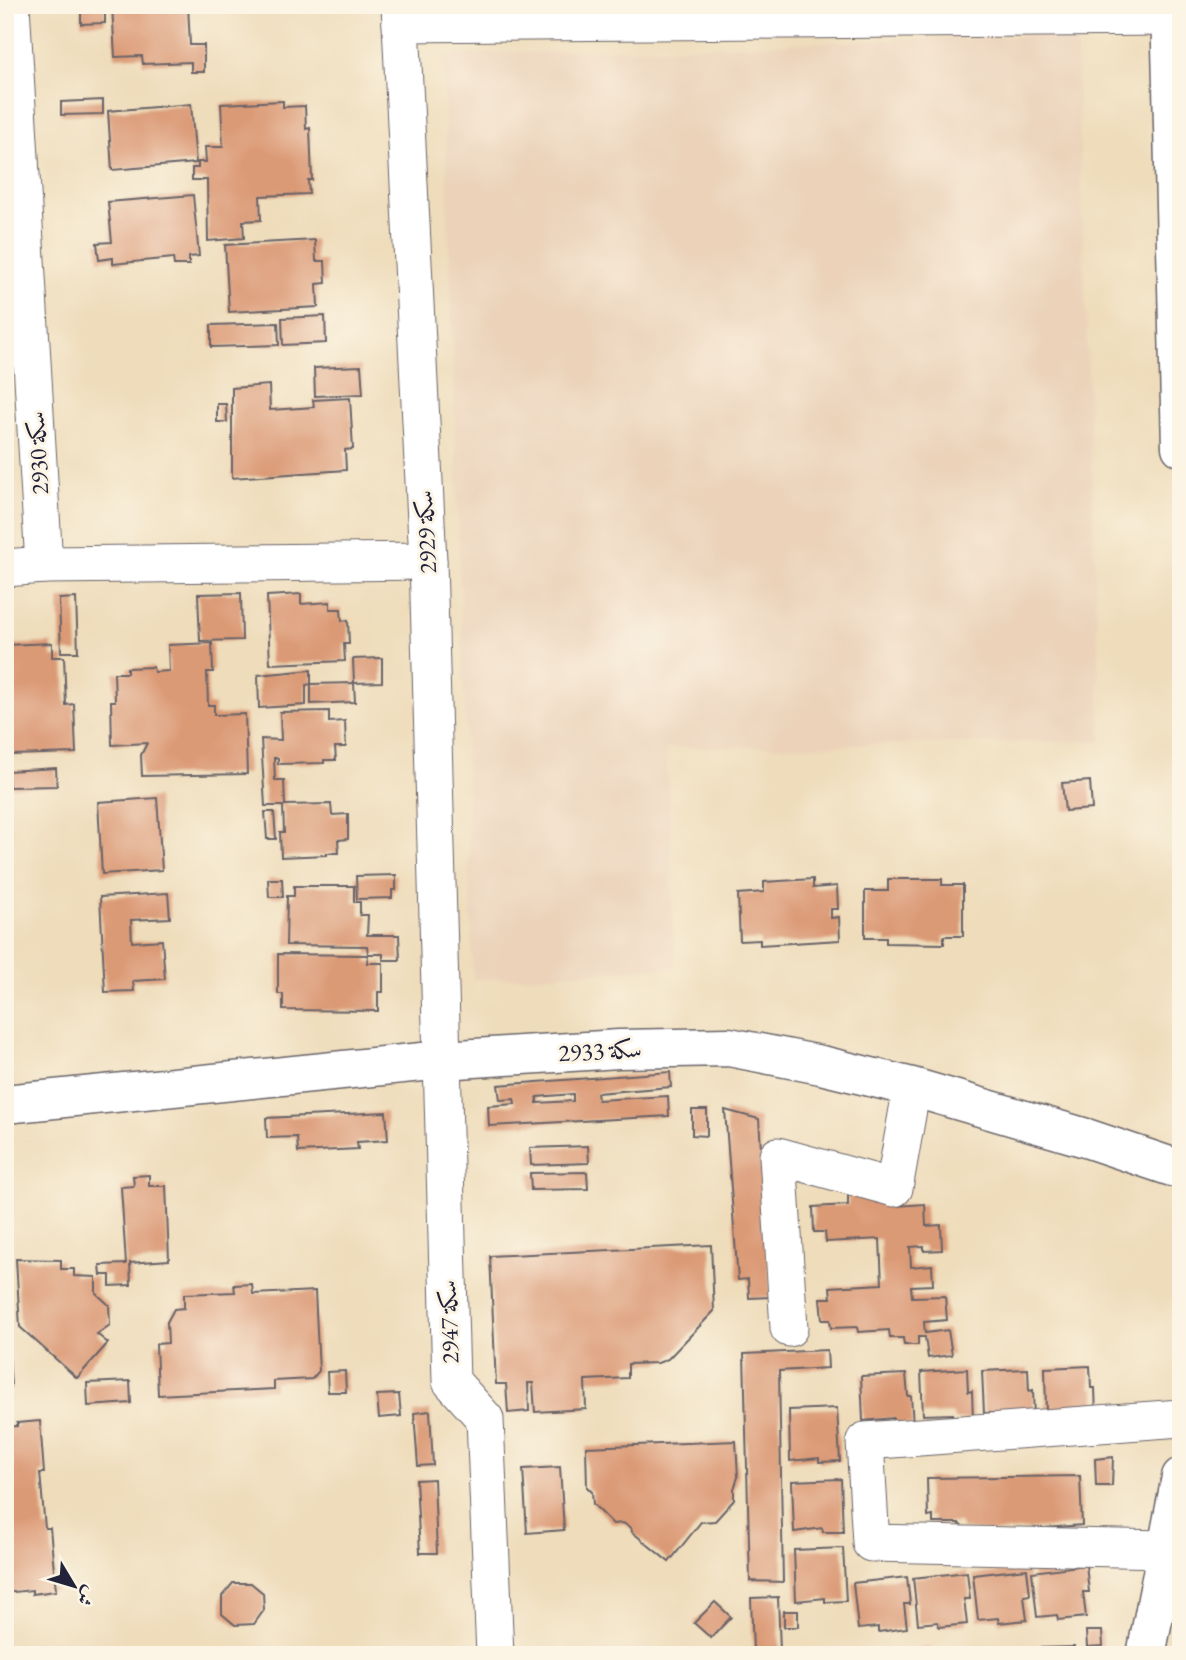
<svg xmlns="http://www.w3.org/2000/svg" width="1186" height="1660" viewBox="0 0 1186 1660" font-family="'EB Garamond',Amiri,serif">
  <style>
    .built { fill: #ebd2b9 }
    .building { fill: #db9a76; fill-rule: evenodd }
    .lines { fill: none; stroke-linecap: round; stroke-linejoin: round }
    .street-casing { stroke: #696367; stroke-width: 39 }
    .secondary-casing { stroke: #696367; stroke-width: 41 }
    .street { stroke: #fff; stroke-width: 37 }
    .secondary { stroke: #fff; stroke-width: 38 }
    .labels { text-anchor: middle; stroke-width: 6; stroke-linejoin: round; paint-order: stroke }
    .street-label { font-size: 24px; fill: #22223b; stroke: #fcf5e5 }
  </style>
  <rect width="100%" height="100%" fill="#fcf5e5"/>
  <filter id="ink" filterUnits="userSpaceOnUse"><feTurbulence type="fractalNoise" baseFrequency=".0143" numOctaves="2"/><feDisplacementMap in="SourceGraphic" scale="14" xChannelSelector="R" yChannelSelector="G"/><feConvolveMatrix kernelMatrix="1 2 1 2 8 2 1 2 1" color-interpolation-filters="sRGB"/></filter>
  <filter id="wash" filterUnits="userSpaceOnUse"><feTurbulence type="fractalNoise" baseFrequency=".00686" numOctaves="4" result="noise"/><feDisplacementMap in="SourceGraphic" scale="28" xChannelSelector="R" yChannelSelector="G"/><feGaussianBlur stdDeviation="1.57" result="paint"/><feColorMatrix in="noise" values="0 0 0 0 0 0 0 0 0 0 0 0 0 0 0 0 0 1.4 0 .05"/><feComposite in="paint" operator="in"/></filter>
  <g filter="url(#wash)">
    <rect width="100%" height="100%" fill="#eedcba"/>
    <polygon class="built" points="1076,34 1101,741 667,748 675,967 473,980 443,55"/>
    <g id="blocks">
      <g class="building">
        <polygon points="81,5 105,5 105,23 81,24"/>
        <polygon points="112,5 188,5 190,45 204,45 204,72 191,72 191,62 143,64 142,56 115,57"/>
        <polygon points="103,100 103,114 61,115 61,102"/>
        <polygon points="283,101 283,107 305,106 306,129 310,128 312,180 308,180 309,194 260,196 261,220 243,221 244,238 208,241 207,180 192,180 192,168 198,168 198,162 206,162 205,147 223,147 221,104"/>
        <polygon points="191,104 196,163 112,170 108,111"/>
        <polygon points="193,195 199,256 189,257 189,265 174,265 173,258 113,264 113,258 99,260 97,243 112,242 108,202"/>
        <polygon points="315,240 316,261 325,261 326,283 317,284 318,307 229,312 225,245"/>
        <polygon points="325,316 326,343 283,345 282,318"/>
        <polygon points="278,323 279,345 211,347 211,325"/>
        <polygon points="361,366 363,394 315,396 314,368"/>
        <polygon points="269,385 270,410 314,407 313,400 350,398 353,449 345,450 346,470 232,478 232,388"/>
        <polygon points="217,404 226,404 227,422 217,422"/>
        <polygon points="241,593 242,640 200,641 198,594"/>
        <polygon points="301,594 301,604 330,602 330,609 341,609 342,621 348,620 349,644 344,644 345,661 270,664 267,596"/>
        <polygon points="76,598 78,652 61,652 59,599"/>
        <polygon points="52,643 52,657 64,657 66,705 74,704 76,753 10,755 6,645"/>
        <polygon points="212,643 213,672 207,672 208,705 214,705 214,715 245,714 247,774 142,776 141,755 147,743 112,745 111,701 115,701 114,673 127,673 127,668 153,667 154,672 169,671 168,645"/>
        <polygon points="382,658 382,682 354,683 353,659"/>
        <polygon points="311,670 311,684 306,685 306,705 259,708 258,675"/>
        <polygon points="354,683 355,702 311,704 311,684"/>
        <polygon points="329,711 329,722 345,721 346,747 335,747 336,760 324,760 324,763 278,764 278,758 274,758 275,780 284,780 285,805 331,804 332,815 348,814 348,839 338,840 339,853 327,853 327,855 281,857 280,832 284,832 283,806 265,806 261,739 281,740 280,712"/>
        <polygon points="56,768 57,786 9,787 7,771"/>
        <polygon points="1090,781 1092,809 1065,811 1062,783"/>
        <polygon points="157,798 162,870 102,874 98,802"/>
        <polygon points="265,812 274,812 276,839 267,839"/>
        <polygon points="396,875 396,890 392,890 392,898 357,899 356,876"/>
        <polygon points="268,879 282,879 283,897 269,897"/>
        <polygon points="813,879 813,888 837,886 838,909 831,909 831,918 839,917 840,940 760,945 760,940 740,941 738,894 764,892 764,882"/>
        <polygon points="888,879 942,879 942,885 963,885 963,936 944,936 944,944 886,943 886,938 865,938 865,891 888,891"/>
        <polygon points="294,886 354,886 354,902 360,902 360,915 368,915 367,935 399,935 400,960 383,960 383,954 368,954 367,946 286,945 287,896 294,896"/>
        <polygon points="168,893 170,918 131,920 132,942 162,940 165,979 133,981 134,991 105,992 100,897"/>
        <polygon points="278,954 368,955 367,963 383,963 383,992 378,992 378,1011 283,1010 283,994 278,994"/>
        <path d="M670,1072L671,1087L597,1093L598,1100L668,1096L669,1116L489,1126L488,1106L515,1104L514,1099L500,1100L498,1085ZM573,1094V1101L537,1103V1097Z"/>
        <polygon points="692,1110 707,1110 707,1136 692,1135"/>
        <polygon points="725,1110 759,1119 771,1297 749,1298 748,1279 738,1280"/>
        <polygon points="386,1112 388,1140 357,1142 358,1149 298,1152 297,1137 267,1138 266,1118"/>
        <polygon points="588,1146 589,1163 531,1165 530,1148"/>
        <polygon points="587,1172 588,1189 531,1190 530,1173"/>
        <polygon points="149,1175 149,1186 166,1186 169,1260 130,1263 131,1285 110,1286 110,1275 101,1275 100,1265 126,1264 121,1187 134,1186 133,1176"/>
        <polygon points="897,1193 897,1206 925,1204 926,1226 941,1225 942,1250 924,1251 924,1246 910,1247 911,1267 932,1265 933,1285 911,1286 912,1297 945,1296 947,1320 924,1322 925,1333 948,1330 952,1355 928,1358 925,1337 918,1337 918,1345 904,1345 903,1338 890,1338 889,1330 858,1332 857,1327 831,1328 830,1320 822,1320 820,1298 831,1298 830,1287 882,1284 880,1239 826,1242 825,1232 814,1232 813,1207 848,1205 848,1196"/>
        <polygon points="711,1245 714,1311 668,1359 658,1363 628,1364 628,1378 585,1380 586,1409 535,1412 533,1383 528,1383 529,1411 508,1413 506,1384 496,1384 490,1256"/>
        <polygon points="16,1259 61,1260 61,1269 74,1269 74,1276 96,1277 96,1293 109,1305 110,1325 97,1334 108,1343 77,1378 20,1327"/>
        <polygon points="252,1284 253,1294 315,1291 319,1371 312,1379 274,1381 274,1389 158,1395 156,1344 168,1343 167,1322 174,1309 184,1308 184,1294 235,1292 234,1285"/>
        <polygon points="5,1325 7,1325 11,1387 5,1387"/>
        <polygon points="827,1350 828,1368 779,1371 783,1582 750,1581 744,1354"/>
        <polygon points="1090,1366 1091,1388 1095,1388 1096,1416 1046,1412 1045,1368"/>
        <polygon points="967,1369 968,1392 972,1391 973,1419 954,1420 953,1414 923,1415 921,1372"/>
        <polygon points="1028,1369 1029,1391 1033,1390 1034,1418 1014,1413 984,1413 982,1371"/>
        <polygon points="345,1371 346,1392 328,1392 327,1372"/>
        <polygon points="906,1374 908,1396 911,1396 913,1424 893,1425 893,1418 863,1421 861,1376"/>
        <polygon points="130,1381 131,1403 88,1406 87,1383"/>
        <polygon points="399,1394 401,1416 379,1418 377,1395"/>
        <polygon points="837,1408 840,1461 819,1462 819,1458 790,1461 789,1410"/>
        <polygon points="430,1411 433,1465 418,1466 414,1413"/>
        <polygon points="40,1421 44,1473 40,1473 45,1528 50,1528 56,1591 32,1594 32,1590 5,1593 5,1532 10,1532 5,1490 5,1427 17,1426 17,1423"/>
        <polygon points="736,1441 738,1477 734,1489 734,1500 715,1521 701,1522 669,1562 632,1532 631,1528 623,1523 613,1524 593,1504 592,1492 587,1487 586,1447"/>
        <polygon points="1113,1457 1112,1486 1096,1486 1095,1459"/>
        <polygon points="560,1467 564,1530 527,1533 523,1469"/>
        <polygon points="1080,1476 1082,1525 996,1532 963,1529 959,1523 933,1523 933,1516 928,1517 927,1478"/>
        <polygon points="434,1479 437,1553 420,1553 416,1480"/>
        <polygon points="841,1479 843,1532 823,1532 822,1528 794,1532 792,1481"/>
        <polygon points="843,1548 846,1601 825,1602 825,1598 796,1601 794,1550"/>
        <polygon points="1086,1565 1089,1592 1083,1592 1086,1617 1058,1620 1057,1615 1037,1617 1032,1572"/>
        <polygon points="1027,1569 1030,1595 1024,1596 1027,1620 999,1623 998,1618 978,1620 973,1575"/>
        <polygon points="967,1572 970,1599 964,1599 967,1624 939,1627 938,1622 918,1624 913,1578"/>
        <polygon points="907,1577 910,1604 904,1604 907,1628 878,1632 878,1627 858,1629 853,1583"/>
        <polygon points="233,1583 251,1583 263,1593 264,1610 254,1624 235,1625 222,1614 222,1596"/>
        <polygon points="778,1597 780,1651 753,1651 751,1598"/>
        <polygon points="715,1602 731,1617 711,1638 694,1623"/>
        <rect x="784" y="1611" width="14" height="16"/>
        <polygon points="1086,1631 1102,1631 1103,1646 1087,1647"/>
        <polygon points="1074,1647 1074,1655 967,1655 967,1650"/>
        <polygon points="931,1648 931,1655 912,1655 912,1649"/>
      </g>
    </g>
  </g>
  <g filter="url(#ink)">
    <use href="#blocks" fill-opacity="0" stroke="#696367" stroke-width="2"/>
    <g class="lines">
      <defs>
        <g id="street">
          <polyline points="11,5 44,565"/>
          <polyline points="400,5 428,561 451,1381 485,1419 495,1655"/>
          <polyline points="401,23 1170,17"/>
          <polyline points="5,568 44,565 428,561"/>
          <polyline points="789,1328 778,1156 894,1188 912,1087"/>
          <polyline points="1168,1549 871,1543 865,1441 1181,1418"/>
        </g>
        <g id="secondary">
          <polyline points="1170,5 1181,447"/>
          <polyline points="5,1104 442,1060 619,1049 729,1047 821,1065 912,1087 1086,1138 1181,1170"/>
          <polyline points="1146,1655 1181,1477"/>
        </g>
      </defs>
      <use href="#street" class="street-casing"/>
      <use href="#secondary" class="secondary-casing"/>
      <use href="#street" class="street"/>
      <use href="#secondary" class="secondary"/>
    </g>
  </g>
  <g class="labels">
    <g class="street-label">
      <text transform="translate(38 453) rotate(-93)" y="8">سكة 2930</text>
      <text transform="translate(426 532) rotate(-93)" y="8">سكة 2929</text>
      <text transform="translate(600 1051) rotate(-3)" y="8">سكة 2933</text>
      <text transform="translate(449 1322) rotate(-92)" y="8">سكة 2947</text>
    </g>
  </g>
  <rect width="1186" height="1660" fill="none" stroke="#fcf5e5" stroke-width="28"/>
  <g transform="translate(74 1586) rotate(128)" stroke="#fcf5e5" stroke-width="5" paint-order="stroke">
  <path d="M0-5L12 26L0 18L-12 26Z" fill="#22223b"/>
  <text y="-10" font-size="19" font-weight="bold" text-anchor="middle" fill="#22223b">ش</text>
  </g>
</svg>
